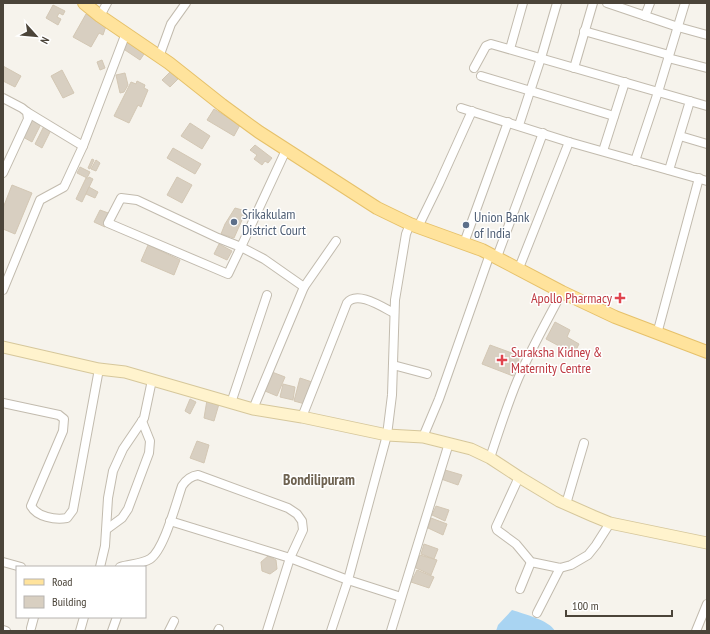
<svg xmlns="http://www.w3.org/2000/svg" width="710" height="634" viewBox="0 0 710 634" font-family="'PT Sans Narrow',sans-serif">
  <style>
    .water { fill: #a9d4f2 }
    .building { fill: #d8cfc1; stroke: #d3c7b4 }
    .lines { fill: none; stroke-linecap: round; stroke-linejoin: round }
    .street-casing { stroke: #c2bbae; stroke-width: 10 }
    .secondary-casing { stroke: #d6c79b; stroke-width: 13 }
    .primary-casing { stroke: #e6c16a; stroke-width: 14 }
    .street { stroke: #fff; stroke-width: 8 }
    .secondary { stroke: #fff3cd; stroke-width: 11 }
    .primary { stroke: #ffe39c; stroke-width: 12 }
    .service-dot { fill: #5c6f8a; stroke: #fff; stroke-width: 1.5 }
    .health-dot { fill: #e0444e; stroke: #fff; stroke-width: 1.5 }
    .labels { text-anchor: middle; stroke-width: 3; stroke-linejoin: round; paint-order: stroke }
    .service-label { font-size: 14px; fill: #4e5e75; stroke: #fff; text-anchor: start }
    .health-label { font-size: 14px; fill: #be3a42; stroke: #fff; text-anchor: end }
    .neighbourhood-label { font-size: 15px; font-weight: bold; fill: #6e6250; stroke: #fff }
  </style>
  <rect width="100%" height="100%" fill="#f6f3ec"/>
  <path class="water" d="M512,610C524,614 549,620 555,631H496L498,625Z"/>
  <g class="building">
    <polygon points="53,5 65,11 63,15 59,13 57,17 61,19 58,25 46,18"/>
    <polygon points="86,14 106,26 103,35 99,33 91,47 73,37"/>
    <polygon points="129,38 146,51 140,60 122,48"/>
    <polygon points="102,60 105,68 100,70 97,62"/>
    <polygon points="3,66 21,76 15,87 3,81"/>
    <polygon points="62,70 74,93 63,98 51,76"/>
    <polygon points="170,72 178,79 170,87 162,80"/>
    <polygon points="125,73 128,85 124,92 120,93 116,75"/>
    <polygon points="137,81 145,85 144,88 148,90 141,107 138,105 129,123 114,116 131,82 136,84"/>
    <polygon points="214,109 240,125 234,136 207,120"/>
    <polygon points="32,119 41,124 32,142 23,137"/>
    <polygon points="190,123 210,136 202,149 181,136"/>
    <polygon points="45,124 52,128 42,148 35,144"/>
    <polygon points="255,145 272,158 268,163 265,161 262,165 254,159 257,155 250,150"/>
    <polygon points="173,148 201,164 195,174 167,158"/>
    <polygon points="92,159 94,160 90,169 88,168"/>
    <polygon points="96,160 100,163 96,171 91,169"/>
    <polygon points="80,167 90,172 87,178 77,173"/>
    <polygon points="89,177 93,179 82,202 76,199 86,178 88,179"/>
    <polygon points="177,177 192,185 182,203 167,195"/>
    <polygon points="12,185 32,193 15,234 3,229 3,208"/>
    <polygon points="89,187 98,192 95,198 86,194"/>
    <polygon points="235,208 246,211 234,238 221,234 225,224"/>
    <polygon points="100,210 111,214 105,227 94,222"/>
    <polygon points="219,244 232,251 227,260 214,254"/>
    <polygon points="148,245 180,260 174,275 141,261"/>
    <polygon points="555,322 570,330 567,337 579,344 574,354 546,339"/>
    <polygon points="490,345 520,356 513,376 482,364"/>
    <polygon points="272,372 285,377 277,396 265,391"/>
    <polygon points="300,378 312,382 305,404 294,401"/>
    <polygon points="283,384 295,387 293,400 280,397"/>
    <polygon points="190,399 196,402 190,414 185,411"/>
    <polygon points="207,400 219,404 214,421 204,418"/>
    <polygon points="197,441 209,445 204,463 190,458"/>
    <polygon points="445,470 462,475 458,485 441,479"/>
    <polygon points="436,506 449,510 445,521 432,515"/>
    <polygon points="431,518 447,524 443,535 428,528"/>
    <polygon points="424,544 438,549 434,559 421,554"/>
    <polygon points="420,555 437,560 431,575 414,567"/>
    <polygon points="268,556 276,560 277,569 270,574 262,571 261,562"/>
    <polygon points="417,570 434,577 429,588 411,582"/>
  </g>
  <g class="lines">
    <defs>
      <g id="street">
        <polyline points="607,3 678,27 707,35"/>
        <polyline points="100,16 107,3"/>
        <polyline points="645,16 650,3"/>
        <polyline points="584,31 669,55"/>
        <polyline points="510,49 523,3"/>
        <polyline points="159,57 171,24 186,3"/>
        <polyline points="668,58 707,68"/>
        <polyline points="474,68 486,46 491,44 707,106"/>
        <polyline points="574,68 593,3"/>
        <polyline points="481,76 614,116"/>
        <polyline points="3,98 22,108 27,112 28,119 3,173"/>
        <polyline points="461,108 569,142 707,181"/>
        <polyline points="27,112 83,146"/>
        <polyline points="519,125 541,58 557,3"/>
        <polyline points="680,136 707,144"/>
        <polyline points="603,151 625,82"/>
        <polyline points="635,161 658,92 685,3"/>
        <polyline points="669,170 690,101"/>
        <polygon points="121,198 137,200 218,238 241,247 228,274 108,223"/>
        <polyline points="418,227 439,184 472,111"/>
        <polyline points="464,243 508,122"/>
        <polyline points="497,257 543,133"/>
        <polyline points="519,268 569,142"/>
        <polyline points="304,287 336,241"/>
        <polyline points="3,290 40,200 64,187 83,146 126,33"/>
        <polyline points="657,334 699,178"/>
        <polyline points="393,365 427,374"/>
        <path d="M3,403L59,415L64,419L63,431L31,506C37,517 55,520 67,518L73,510L99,369"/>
        <polyline points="231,403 267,295"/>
        <polyline points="253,409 304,287 264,259 241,247 286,150"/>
        <path d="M302,417L347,303C357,290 382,307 394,313"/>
        <polyline points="423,437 439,399 490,254"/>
        <path d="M490,458C499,431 507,405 518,379C531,349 547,321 562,292"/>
        <polyline points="519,477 496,527 497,530 516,544 531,562 560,568 571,565 588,555 596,545 610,523"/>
        <polyline points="566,504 584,443"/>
        <polyline points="170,521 290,558 348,580 401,597"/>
        <polyline points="107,529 122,518 128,509 149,453 150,441 142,421"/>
        <polyline points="3,562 21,567"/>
        <polyline points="100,567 105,546 108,498 113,471 123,449 144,418 152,380"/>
        <path d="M120,567C130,564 142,564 150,559C164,550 176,503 182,486C186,480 190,476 198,475L288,508L297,514L302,521L303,530L290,558L267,631"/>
        <polyline points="520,589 531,562"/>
        <polyline points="537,613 560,568"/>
        <polyline points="31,628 34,617"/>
        <polyline points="3,630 6,631"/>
        <polyline points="80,631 84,617"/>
        <polyline points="112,631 117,617"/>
        <polyline points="169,631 174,621"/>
        <polyline points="218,631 219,629"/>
        <polyline points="331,631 348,580 387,435 392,395 395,300 406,234 410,224"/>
        <polyline points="391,631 449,443"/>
        <polyline points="696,631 707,604"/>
      </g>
      <polyline id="secondary" points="3,347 99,369 125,372 253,409 302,417 387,435 423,437 471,449 490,458 519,477 559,501 593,516 610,523 707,543"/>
      <polyline id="primary" points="84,3 100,16 169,63 222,105 259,132 377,208 410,224 482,250 562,292 615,317 707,352"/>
    </defs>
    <use href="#street" class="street-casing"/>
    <use href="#secondary" class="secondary-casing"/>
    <use href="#primary" class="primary-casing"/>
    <use href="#street" class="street"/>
    <use href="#secondary" class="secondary"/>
    <use href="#primary" class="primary"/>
  </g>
  <g class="service-dot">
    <circle cx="234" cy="222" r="4"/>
    <circle cx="466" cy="225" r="4"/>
  </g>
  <g class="health-dot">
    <path d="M618 292h4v4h4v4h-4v4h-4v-4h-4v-4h4z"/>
    <path d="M500 354h4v4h4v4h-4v4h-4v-4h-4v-4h4z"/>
  </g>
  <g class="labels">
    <g class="service-label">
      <text x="242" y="219">Srikakulam<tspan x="242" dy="16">District Court</tspan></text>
      <text x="474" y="222">Union Bank<tspan x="474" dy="16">of India</tspan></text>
    </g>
    <g class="health-label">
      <text x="612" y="303">Apollo Pharmacy</text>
      <text x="511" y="357" text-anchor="start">Suraksha Kidney &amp;<tspan x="511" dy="16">Maternity Centre</tspan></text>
    </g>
    <g class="neighbourhood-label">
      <text x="319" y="485">Bondilipuram</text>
    </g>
  </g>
  <rect width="710" height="634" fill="none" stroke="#4b4439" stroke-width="8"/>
  <rect x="16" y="566" width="130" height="52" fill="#ffffff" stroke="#b7b4b0"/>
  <rect x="24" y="579" width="20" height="6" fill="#ffe39c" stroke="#b7b4b0"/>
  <text x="52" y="586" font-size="12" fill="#4b4439">Road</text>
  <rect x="24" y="596" width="20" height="12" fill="#d8cfc1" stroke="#b7b4b0"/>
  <text x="52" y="606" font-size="12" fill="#4b4439">Building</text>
  <g transform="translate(36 36) rotate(117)" stroke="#ffffff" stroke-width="3" paint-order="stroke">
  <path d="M0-3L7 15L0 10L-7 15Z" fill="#4b4439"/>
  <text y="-6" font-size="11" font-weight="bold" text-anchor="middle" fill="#4b4439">N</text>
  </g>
  <path d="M566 610v6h106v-6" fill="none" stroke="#4b4439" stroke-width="2"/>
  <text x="572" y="610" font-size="12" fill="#4b4439" stroke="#ffffff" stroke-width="3" paint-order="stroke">100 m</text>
</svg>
